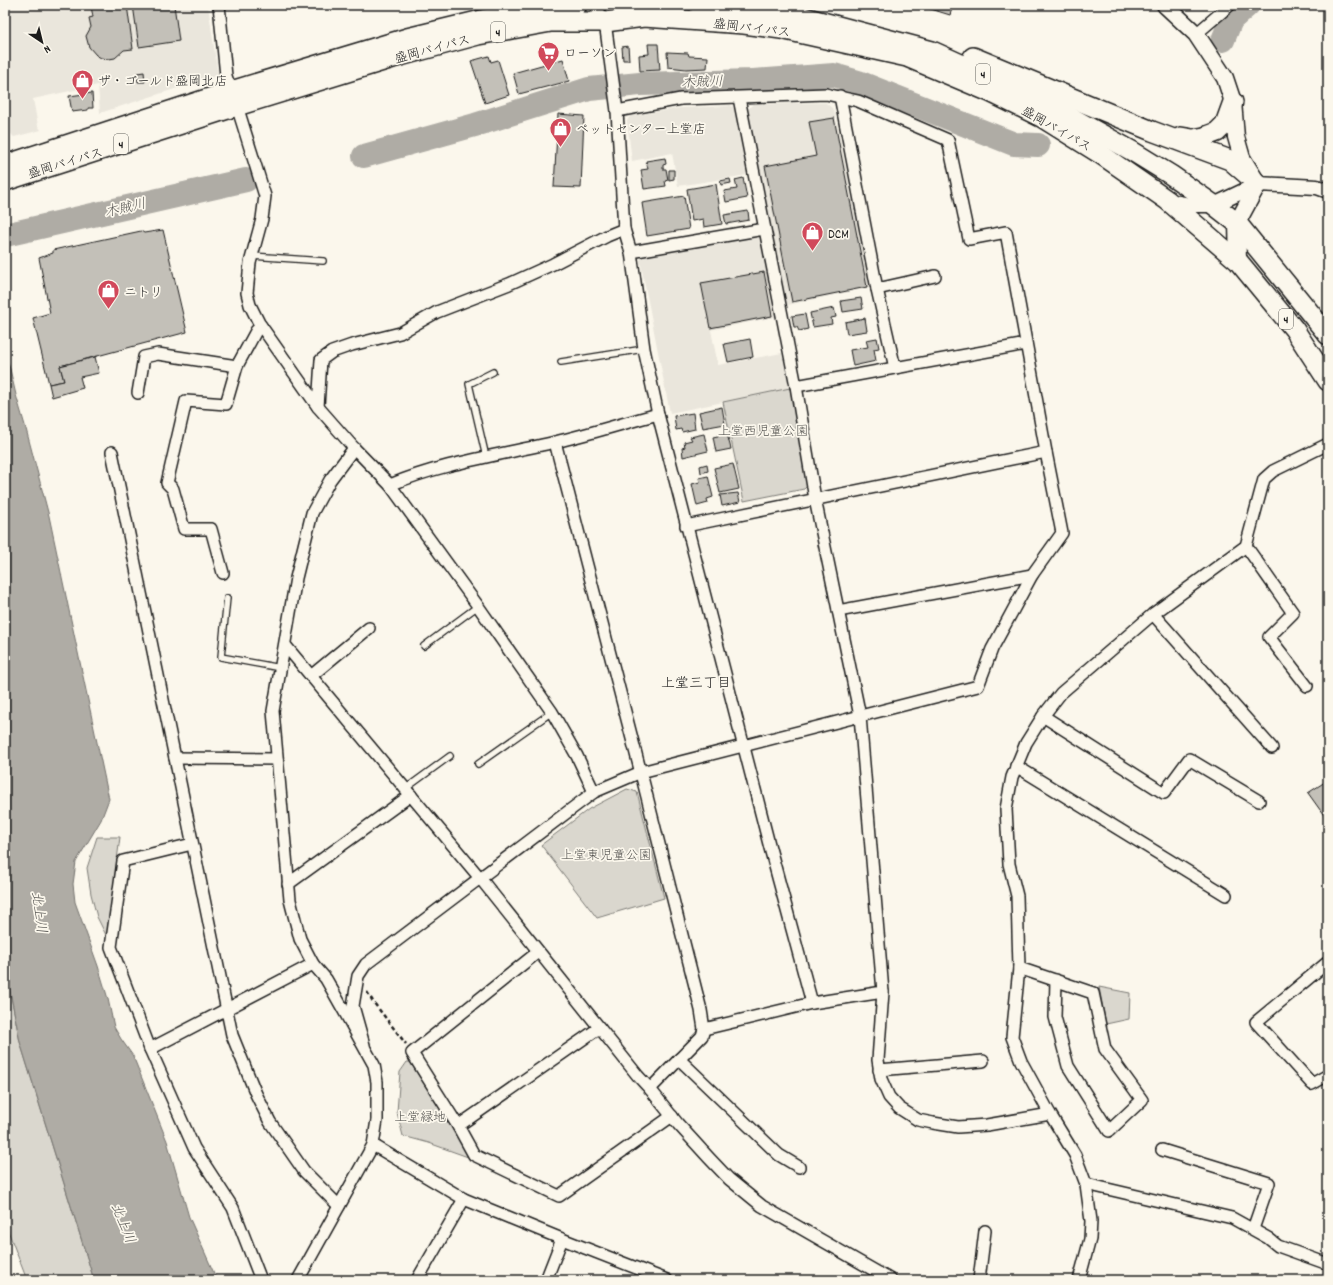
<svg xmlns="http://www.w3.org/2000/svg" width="1333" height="1285" viewBox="0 0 1333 1285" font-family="Dekko,'Klee One',sans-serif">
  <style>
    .built { fill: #eae6dc }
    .green { fill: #dad7ce; stroke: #7b7a75 }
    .water { fill: #afaca5; stroke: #74726e }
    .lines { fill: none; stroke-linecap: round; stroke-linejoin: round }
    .river { stroke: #afaca5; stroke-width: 24 }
    .building { fill: #c3c0b8; stroke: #1c1c1c }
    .service-casing { stroke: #1c1c1c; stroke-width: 8 }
    .minor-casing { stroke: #1c1c1c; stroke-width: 14 }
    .tertiary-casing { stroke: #1c1c1c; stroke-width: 17 }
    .secondary-casing { stroke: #1c1c1c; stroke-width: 19 }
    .trunk-casing { stroke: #1c1c1c; stroke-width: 22 }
    .path { stroke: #1c1c1c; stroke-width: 2.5; stroke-dasharray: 4 3; stroke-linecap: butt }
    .service { stroke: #fbf7ec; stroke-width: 5.5 }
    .minor { stroke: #fbf7ec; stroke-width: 11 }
    .tertiary { stroke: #fbf7ec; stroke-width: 14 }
    .secondary { stroke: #fbf7ec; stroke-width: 16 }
    .trunk { stroke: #fbf7ec; stroke-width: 19 }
    .labels { text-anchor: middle; stroke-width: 3.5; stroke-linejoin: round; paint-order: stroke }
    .shield { fill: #fbf7ec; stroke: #5f5e5a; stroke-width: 1 }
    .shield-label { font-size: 12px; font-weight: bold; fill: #1c1c1c }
    .street-label { font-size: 13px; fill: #1c1c1c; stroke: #fbf7ec }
    .poi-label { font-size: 13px; fill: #1c1c1c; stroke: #fbf7ec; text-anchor: start }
    .park-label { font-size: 13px; fill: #555451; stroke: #fbf7ec }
    .water-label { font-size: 14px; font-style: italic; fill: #575653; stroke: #fbf7ec }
    .neighbourhood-label { font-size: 14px; fill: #1c1c1c; stroke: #fbf7ec }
  </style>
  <rect width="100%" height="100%" fill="#fbf7ec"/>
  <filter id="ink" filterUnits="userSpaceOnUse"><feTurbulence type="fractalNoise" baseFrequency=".025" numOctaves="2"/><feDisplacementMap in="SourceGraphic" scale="8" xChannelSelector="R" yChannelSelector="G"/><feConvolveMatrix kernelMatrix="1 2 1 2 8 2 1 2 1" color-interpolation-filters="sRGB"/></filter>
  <g filter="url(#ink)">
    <g class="built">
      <polygon points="5,5 208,5 218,75 100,113 98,85 33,99 38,126 41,130 14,137 5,128"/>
      <polygon points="801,103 826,103 834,110 871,287 774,308 775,317 711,330 718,365 782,353 790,388 670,413 640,260 642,257 772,234 760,173 678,186 672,153 632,161 627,121 630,116 680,108 727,106 730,105 734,108 749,108 753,104"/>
    </g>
    <g class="green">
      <polygon points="790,388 808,485 804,489 744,501 723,402"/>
      <polygon points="627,789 637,792 664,898 597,918 541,845 589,809"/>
      <polygon points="97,837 120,837 107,937 97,917 91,894 87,868"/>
      <polygon points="5,966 20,1042 94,1280 27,1280 5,1223"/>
      <polygon points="1099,987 1130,993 1129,1019 1106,1024"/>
      <polygon points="407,1062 410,1062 458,1137 468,1157 429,1143 403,1136 397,1112 400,1072"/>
    </g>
    <polygon class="water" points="5,354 10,369 16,395 26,429 49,516 109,799 101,820 76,862 73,884 75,902 98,966 108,999 114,1027 121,1039 133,1056 167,1141 189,1217 217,1280 94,1280 20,1042 5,966"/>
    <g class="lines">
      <g class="river">
        <polyline points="1223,40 1231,20 1248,5"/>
        <polyline points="364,156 475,125 589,89 640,84 753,81 834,75 858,82 1014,144 1038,145"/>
        <polyline points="5,235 246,180"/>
      </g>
    </g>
    <g class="building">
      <polygon points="82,5 127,5 133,49 124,50 115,58 109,59 101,58 96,55 89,47 86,36 91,27 89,18 93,17 91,6 82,7"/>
      <polygon points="133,5 174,5 179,41 139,47"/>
      <polygon points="918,5 953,5 950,15"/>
      <polygon points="648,44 658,44 660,70 640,71 639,55 649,54"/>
      <polygon points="628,46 629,60 623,60 622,47"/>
      <polygon points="667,52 688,53 689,56 708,57 707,68 686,69 668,67"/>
      <polygon points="489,56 491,62 498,60 509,95 485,103 471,61"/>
      <polygon points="563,59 569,81 519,94 513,73"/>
      <polygon points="144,72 145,82 138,82 137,73"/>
      <polygon points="92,93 93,108 88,108 88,110 72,112 69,96"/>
      <polygon points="558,114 584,116 581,188 554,187"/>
      <polygon points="834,118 867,287 792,302 765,166 816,156 809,122"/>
      <polygon points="665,158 666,164 663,165 663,169 666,169 668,180 665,181 666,186 644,189 641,170 648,169 646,161"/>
      <polygon points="669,170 674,170 674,179 669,180"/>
      <polygon points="743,178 747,198 726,202 724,191 737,189 735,180"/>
      <polygon points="730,179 731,183 721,185 720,181"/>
      <polygon points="716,184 722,224 704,227 703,219 692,221 687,189"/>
      <polygon points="684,196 689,229 647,236 642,203"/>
      <polygon points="748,211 749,220 726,224 724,215"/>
      <polygon points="163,230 187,332 60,366 64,381 49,384 33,318 50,313 39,258 53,253 53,250 141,231 144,233"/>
      <polygon points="764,272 772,316 710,328 701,283"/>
      <polygon points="861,298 863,309 843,312 841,301"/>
      <polygon points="834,308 836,317 831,318 832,324 813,327 810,313"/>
      <polygon points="805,314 808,329 799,331 797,327 794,327 792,316"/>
      <polygon points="865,318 867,331 847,334 845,322"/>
      <polygon points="877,338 879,348 874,349 876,361 853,366 850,350 868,347 866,340"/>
      <polygon points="750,339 753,357 728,362 724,344"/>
      <polygon points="95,357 99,373 80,377 83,388 52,397 49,384 64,381 60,366"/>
      <polygon points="722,407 725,424 703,428 699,412"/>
      <polygon points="693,413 695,429 682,432 681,429 676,430 674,416"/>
      <polygon points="704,434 708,451 683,457 682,448 685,447 684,442 692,440 690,437"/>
      <polygon points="727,434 731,449 716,452 713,437"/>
      <polygon points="707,464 708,471 701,473 700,466"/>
      <polygon points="733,464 739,489 720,493 714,468"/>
      <polygon points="708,476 713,497 707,499 708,503 697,506 692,484 700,482 699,478"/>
      <polygon points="738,493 740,502 722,506 720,495"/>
      <polygon points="1328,780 1328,821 1308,793"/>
    </g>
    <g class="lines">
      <defs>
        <g id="service">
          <polyline points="252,256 323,261"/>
          <polyline points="561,362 644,349"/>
          <polyline points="486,457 469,384 493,372"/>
          <polyline points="227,598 221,657 281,668"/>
          <polyline points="424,646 478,606"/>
          <polyline points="478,764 552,712"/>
          <polyline points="405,789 450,756"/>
        </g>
        <g id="minor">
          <polyline points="219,5 226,76 231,91 237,106 265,196 262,219 250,263 247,293 250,305 259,323 318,407 354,448 390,485 478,606 552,712 577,756 594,792"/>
          <polyline points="595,5 605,22 617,111 624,229 631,252 644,349 658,414 770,848 812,1003"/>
          <polyline points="1196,34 1230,5"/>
          <polyline points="840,96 877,289 895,368"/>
          <polyline points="739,98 796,386 815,499 860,716 883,992 878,1060 881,1079 889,1097 899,1108 918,1120 933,1123 958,1127 987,1125 1050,1114"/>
          <polyline points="617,111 681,99 826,94 858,101 948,140 969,239 1006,232 1046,452 686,526"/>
          <polyline points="631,252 764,229"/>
          <polyline points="877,289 935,276"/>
          <polyline points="796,386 1026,344"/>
          <polyline points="138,393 144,357 158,354 237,366"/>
          <polyline points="318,407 321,360 332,352 352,345 400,333 437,312 509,284 553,264 607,236 624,229"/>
          <polyline points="555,442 643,781 701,1010 704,1029 702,1036 650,1089"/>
          <polyline points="112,452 232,1035 256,1094 270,1122 304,1171 339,1206"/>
          <path d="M390,485C442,463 500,455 555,442C590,434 624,423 658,414"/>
          <polyline points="1246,546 1293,613 1269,637 1307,686"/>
          <polyline points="223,573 211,529 184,529 173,489 167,483 186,401 226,404 237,366 256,331 261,326"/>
          <polyline points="838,611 1032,575"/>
          <polyline points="1153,614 1272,748"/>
          <polyline points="285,645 480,878 638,1076 650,1089 678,1124 709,1158 729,1179 762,1206 891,1280"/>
          <polyline points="311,676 369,628"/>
          <polyline points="1043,716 1164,793 1189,759 1259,801"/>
          <polyline points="175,758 277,759"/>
          <polyline points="1016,766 1226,895"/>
          <polyline points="288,884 411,795"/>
          <polyline points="538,952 412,1053 458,1126 474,1155 559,1196 672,1116"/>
          <polyline points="1328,962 1256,1022 1312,1084 1328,1075"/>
          <polyline points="1019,968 1093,993 1105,1049 1142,1100 1109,1131 1068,1066 1055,1017 1056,980"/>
          <polyline points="704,1029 812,1003 883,992"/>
          <polyline points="364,1045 353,1006 358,976 366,964 594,792 641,772 978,686 992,649 1032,575 1062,533 1046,452"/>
          <polyline points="150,1049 111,947 123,861 192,844"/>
          <polyline points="679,1059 779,1155 799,1167"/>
          <polyline points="879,1070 983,1061"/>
          <polyline points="458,1126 599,1028"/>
          <polyline points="373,1145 464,1199 562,1239 667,1280"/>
          <polyline points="1162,1150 1269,1183 1253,1229"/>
          <polyline points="1086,1184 1232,1218 1268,1238 1278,1246 1328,1264"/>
          <polyline points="261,1280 233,1208 194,1148 150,1049 313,964"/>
          <polyline points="298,1280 373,1145 377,1120 377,1082 374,1065 343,1009 326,979 313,964 300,939 290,900 273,711 296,578 312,513 330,480 354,448"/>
          <polyline points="417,1280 464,1199"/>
          <polyline points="546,1280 562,1239"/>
          <polyline points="979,1280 985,1231"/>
          <polyline points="1079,1280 1090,1239 1091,1221 1086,1184 1075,1155 1050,1114 1021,1061 1012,1037 1019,968 1017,896 1009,864 1006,809 1012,777 1026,743 1043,716 1061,693 1153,614 1246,546 1264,479 1273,471 1328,444"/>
        </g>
        <polyline id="tertiary" points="1168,201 1189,205 1214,205 1258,184 1317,187 1328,191"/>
        <polyline id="secondary" points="1165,5 1196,34 1225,78 1233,102 1236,137 1242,158 1258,184 1237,223 1238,261"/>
        <g id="trunk">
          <polyline points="699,5 796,15 932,51 1040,100 1132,151 1171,175 1214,205 1237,223 1328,335"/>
          <polyline points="973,57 1152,131 1230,160 1258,184"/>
          <polyline points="1181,137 1193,139 1204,137 1217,132 1225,124 1233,102"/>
          <polyline points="5,165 231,91 407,38 494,17 577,5"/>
          <polyline points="5,181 237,106 393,58 478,35 551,22 605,22 644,17 744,24 781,29 907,57 990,92 1041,117 1102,155 1167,200 1238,261 1294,329 1328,381"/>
        </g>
      </defs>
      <use href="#service" class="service-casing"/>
      <use href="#minor" class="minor-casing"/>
      <use href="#tertiary" class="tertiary-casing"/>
      <use href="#secondary" class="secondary-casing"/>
      <use href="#trunk" class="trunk-casing"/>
      <polyline class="path" points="367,992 374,1003 406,1044"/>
      <use href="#service" class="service"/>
      <use href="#minor" class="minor"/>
      <use href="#tertiary" class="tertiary"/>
      <use href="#secondary" class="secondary"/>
      <use href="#trunk" class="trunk"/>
    </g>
  </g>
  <defs>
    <symbol id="supermarket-pin" viewBox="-11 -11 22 30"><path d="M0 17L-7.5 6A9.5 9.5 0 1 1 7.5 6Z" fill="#d1495b" stroke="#fbf7ec"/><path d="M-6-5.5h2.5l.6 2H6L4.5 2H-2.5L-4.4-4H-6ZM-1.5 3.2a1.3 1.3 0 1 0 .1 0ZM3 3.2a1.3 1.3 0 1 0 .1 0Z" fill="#fff"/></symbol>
    <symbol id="shop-pin" viewBox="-11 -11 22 30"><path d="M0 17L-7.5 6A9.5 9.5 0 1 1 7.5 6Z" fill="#d1495b" stroke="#fbf7ec"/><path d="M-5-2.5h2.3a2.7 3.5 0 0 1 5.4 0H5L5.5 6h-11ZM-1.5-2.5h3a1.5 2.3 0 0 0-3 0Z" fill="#fff"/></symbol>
  </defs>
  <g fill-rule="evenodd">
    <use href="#supermarket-pin" x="536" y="40" width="25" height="34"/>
    <use href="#shop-pin" x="70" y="68" width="25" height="34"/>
    <use href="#shop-pin" x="548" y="116" width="25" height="34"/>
    <use href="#shop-pin" x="800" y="220" width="25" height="34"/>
    <use href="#shop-pin" x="96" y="278" width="25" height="34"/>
  </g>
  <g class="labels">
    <g class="shield">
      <rect x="491" y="22" width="14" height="20" rx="3"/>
      <rect x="976" y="64" width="14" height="20" rx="3"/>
      <rect x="114" y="134" width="14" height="20" rx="3"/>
      <rect x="1279" y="309" width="14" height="20" rx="3"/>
    </g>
    <g class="shield-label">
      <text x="498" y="36">4</text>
      <text x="983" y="78">4</text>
      <text x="121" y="148">4</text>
      <text x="1286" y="323">4</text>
    </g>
    <g class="street-label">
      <text transform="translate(752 27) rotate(7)" y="5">盛岡バイパス</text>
      <text transform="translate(432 48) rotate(-15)" y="5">盛岡バイパス</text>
      <text transform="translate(1057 128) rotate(30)" y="5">盛岡バイパス</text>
      <text transform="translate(65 162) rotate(-17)" y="5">盛岡バイパス</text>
    </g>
    <g class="poi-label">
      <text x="564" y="57">ローソン</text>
      <text x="98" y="85">ザ・ゴールド盛岡北店</text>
      <text x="576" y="133">ペットセンター上堂店</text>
      <text x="828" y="238">DCM</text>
      <text x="124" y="296">ニトリ</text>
    </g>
    <g class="park-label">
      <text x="763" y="435">上堂西児童公園</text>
      <text x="606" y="859">上堂東児童公園</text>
      <text x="420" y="1121">上堂緑地</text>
    </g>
    <g class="water-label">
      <text transform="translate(702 81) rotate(-2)" y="5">木賊川</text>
      <text transform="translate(125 207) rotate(-13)" y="5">木賊川</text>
      <text transform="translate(40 912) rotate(82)" y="5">北上川</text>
      <text transform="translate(124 1223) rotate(68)" y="5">北上川</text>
    </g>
    <g class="neighbourhood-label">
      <text x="696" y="687">上堂三丁目</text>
    </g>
  </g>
  <rect width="1333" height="1285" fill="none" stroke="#fbf7ec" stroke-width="20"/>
  <rect x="10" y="10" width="1313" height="1265" fill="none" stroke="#1c1c1c" stroke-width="1.5" filter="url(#ink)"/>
  <g transform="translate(42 42) rotate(145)" stroke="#fbf7ec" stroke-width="3" paint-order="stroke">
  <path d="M0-3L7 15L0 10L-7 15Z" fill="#1c1c1c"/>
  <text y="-6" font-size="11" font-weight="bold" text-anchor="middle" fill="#1c1c1c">N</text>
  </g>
</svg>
